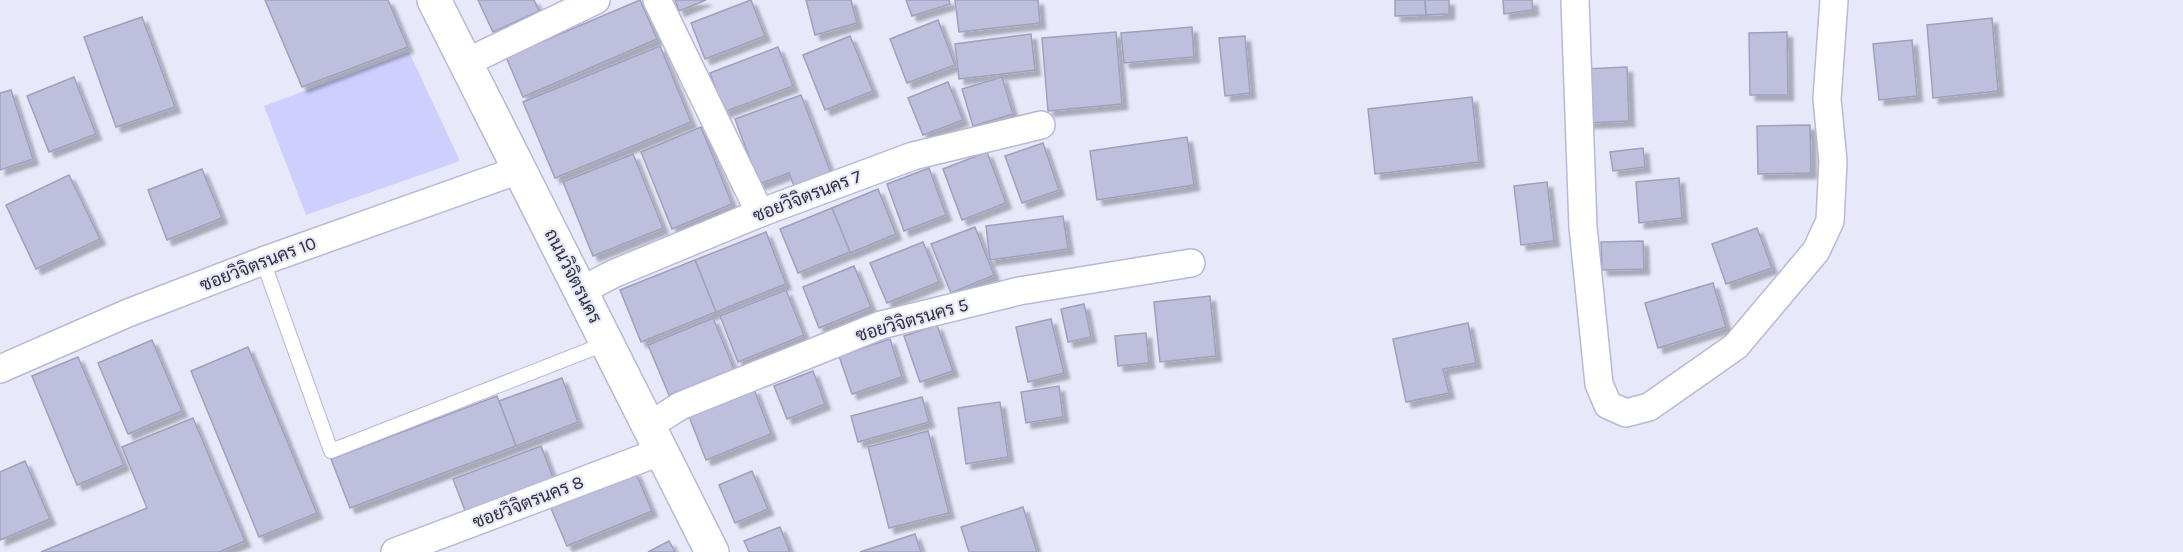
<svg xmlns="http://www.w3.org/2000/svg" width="2183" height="552" viewBox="0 0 2183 552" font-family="Karla,Sarabun,sans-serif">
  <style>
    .green { fill: #cdcffe }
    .building { fill: #bdbfdc; stroke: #9fa1bc; stroke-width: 1.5; filter: url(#shadow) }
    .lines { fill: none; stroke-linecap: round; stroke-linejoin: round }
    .service-casing { stroke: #b8b9d6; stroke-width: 16 }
    .minor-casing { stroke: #b8b9d6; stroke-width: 30 }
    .tertiary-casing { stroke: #b8b9d6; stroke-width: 36 }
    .service { stroke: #fff; stroke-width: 14 }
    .minor { stroke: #fff; stroke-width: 27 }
    .tertiary { stroke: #fff; stroke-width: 33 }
    .labels { text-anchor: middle; stroke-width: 4.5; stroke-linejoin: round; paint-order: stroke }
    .street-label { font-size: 18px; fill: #30303c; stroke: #e7e8fa }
  </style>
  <defs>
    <filter id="shadow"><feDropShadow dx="5.5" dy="5.5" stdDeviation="1.5" flood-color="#0004"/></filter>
  </defs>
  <rect width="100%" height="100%" fill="#e7e8fa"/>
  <polygon class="green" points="409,52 460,161 306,215 264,106"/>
  <g class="building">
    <polygon points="265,0 388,0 408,47 302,87"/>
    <polygon points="478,0 534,0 539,11 493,32"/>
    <polygon points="640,0 657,39 523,97 506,57"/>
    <polygon points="675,0 706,0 679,11"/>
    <polygon points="751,0 765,36 705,59 691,23"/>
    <polygon points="806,0 851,0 857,23 815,35"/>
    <polygon points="906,0 949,0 950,4 912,16"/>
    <polygon points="955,0 1038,0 1040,23 959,32"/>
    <polygon points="1395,0 1425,0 1426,15 1395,16"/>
    <polygon points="1425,0 1449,0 1449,14 1426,15"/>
    <polygon points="1503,0 1532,0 1533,10 1504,14"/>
    <polygon points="142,17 175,107 116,127 84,37"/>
    <polygon points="1992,18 1998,91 1933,98 1927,25"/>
    <polygon points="938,20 955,65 907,83 890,39"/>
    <polygon points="1192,27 1194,57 1124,63 1121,33"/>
    <polygon points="1116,32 1122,104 1048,111 1042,38"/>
    <polygon points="1787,32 1788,95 1750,95 1749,33"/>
    <polygon points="1031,34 1035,70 959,79 955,44"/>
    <polygon points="850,36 873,91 825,110 803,55"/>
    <polygon points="1245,36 1250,93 1225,96 1219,38"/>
    <polygon points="1912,40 1917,96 1879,100 1873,44"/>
    <polygon points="660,46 691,122 555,178 523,102"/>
    <polygon points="778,47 793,86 724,112 710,73"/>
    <polygon points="1627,67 1629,121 1586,123 1584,69"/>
    <polygon points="74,77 96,134 49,152 27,96"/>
    <polygon points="1002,77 1013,114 973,126 962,89"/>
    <polygon points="948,82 963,120 923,135 908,98"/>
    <polygon points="11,90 33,159 0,170 0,93"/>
    <polygon points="801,95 831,173 794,186 789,173 759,184 735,119"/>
    <polygon points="1472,97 1479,162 1375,174 1368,109"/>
    <polygon points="1810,125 1811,173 1758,174 1757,126"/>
    <polygon points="701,127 732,204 672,229 641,152"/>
    <polygon points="1187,137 1194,185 1097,200 1090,151"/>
    <polygon points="1043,143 1059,190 1022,203 1005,156"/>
    <polygon points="1643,148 1645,167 1613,171 1610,152"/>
    <polygon points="987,152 1006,203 962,220 943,169"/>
    <polygon points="633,154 663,228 593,256 563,182"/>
    <polygon points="929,168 946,215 904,231 887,184"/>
    <polygon points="202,169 222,218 167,240 148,190"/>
    <polygon points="69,175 100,239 36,269 6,205"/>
    <polygon points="1679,178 1682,218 1639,223 1636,182"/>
    <polygon points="1547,182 1554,241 1521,245 1514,186"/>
    <polygon points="878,189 896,234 850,253 832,208"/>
    <polygon points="832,208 850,252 798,273 780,229"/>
    <polygon points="1063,216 1068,249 990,260 986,226"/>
    <polygon points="975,227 994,275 951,293 931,244"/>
    <polygon points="1757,228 1772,268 1726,284 1712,244"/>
    <polygon points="766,232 786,284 716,312 695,260"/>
    <polygon points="1643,241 1644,269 1602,270 1601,242"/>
    <polygon points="923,242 939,282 887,303 870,263"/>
    <polygon points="695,260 716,312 641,342 620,290"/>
    <polygon points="854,266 871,307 819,328 803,287"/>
    <polygon points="1713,283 1726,327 1658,348 1645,303"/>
    <polygon points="786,290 804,335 738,362 720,316"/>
    <polygon points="1210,296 1216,356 1160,362 1154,302"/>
    <polygon points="1084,304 1091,337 1068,342 1061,309"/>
    <polygon points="713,318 734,369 669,395 648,345"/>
    <polygon points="1051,319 1064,373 1028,382 1016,327"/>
    <polygon points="1468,323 1476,363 1443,369 1449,393 1406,402 1393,339"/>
    <polygon points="937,325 953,371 920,382 904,336"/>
    <polygon points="1146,333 1149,363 1118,366 1115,336"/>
    <polygon points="890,339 902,377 852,394 839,356"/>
    <polygon points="152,340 182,411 128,434 98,363"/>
    <polygon points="248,347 317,513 259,537 191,371"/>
    <polygon points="78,357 124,465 77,485 32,376"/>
    <polygon points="813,371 825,404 787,419 774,386"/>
    <polygon points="562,378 578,422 516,446 499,401"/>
    <polygon points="1059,386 1063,417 1026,423 1021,392"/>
    <polygon points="754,389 771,434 706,460 688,414"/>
    <polygon points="497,396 516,446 350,508 331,459"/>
    <polygon points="922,397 929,422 858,442 851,416"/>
    <polygon points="1000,402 1008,457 966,464 958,408"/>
    <polygon points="193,418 245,541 219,552 41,552 147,508 122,447"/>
    <polygon points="928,431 949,513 889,528 868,447"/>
    <polygon points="541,446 554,480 466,513 453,479"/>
    <polygon points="25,461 50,519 0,540 0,472"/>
    <polygon points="635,471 652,511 567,546 550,506"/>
    <polygon points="752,471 768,509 735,523 719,485"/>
    <polygon points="1023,507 1037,552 969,552 961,527"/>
    <polygon points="780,527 790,552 749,552 744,541"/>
    <polygon points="915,534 921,552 860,552"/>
    <polygon points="669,541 675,552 648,552"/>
  </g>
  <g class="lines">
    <defs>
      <polyline id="service" points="263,261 331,451 607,343"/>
      <g id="minor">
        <polyline points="657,0 760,213"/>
        <polyline points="1575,0 1583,227 1599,384 1608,405 1626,413 1649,407 1736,346 1816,251 1830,221 1833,161 1827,99 1834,0"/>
        <polyline points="465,63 596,0"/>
        <polyline points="581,291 613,274 760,213 913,156 1041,125"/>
        <polyline points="0,369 128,313 263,261 519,170"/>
        <polyline points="649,426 680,406 881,325 1019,291 1191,263"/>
        <polyline points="395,552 662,451"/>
      </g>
      <polyline id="tertiary" points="434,0 712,552"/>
    </defs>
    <use href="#service" class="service-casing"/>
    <use href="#minor" class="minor-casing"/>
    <use href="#tertiary" class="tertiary-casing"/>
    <use href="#service" class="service"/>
    <use href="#minor" class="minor"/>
    <use href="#tertiary" class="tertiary"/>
  </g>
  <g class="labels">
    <g class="street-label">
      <text transform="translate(807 196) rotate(-21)" y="6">ซอยวิจิตรนคร 7</text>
      <text transform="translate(258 264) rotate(-21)" y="6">ซอยวิจิตรนคร 10</text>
      <text transform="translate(573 276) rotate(63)" y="6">ถนนวิจิตรนคร</text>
      <text transform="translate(912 320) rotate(-16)" y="6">ซอยวิจิตรนคร 5</text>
      <text transform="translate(528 502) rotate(-21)" y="6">ซอยวิจิตรนคร 8</text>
    </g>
  </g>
</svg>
